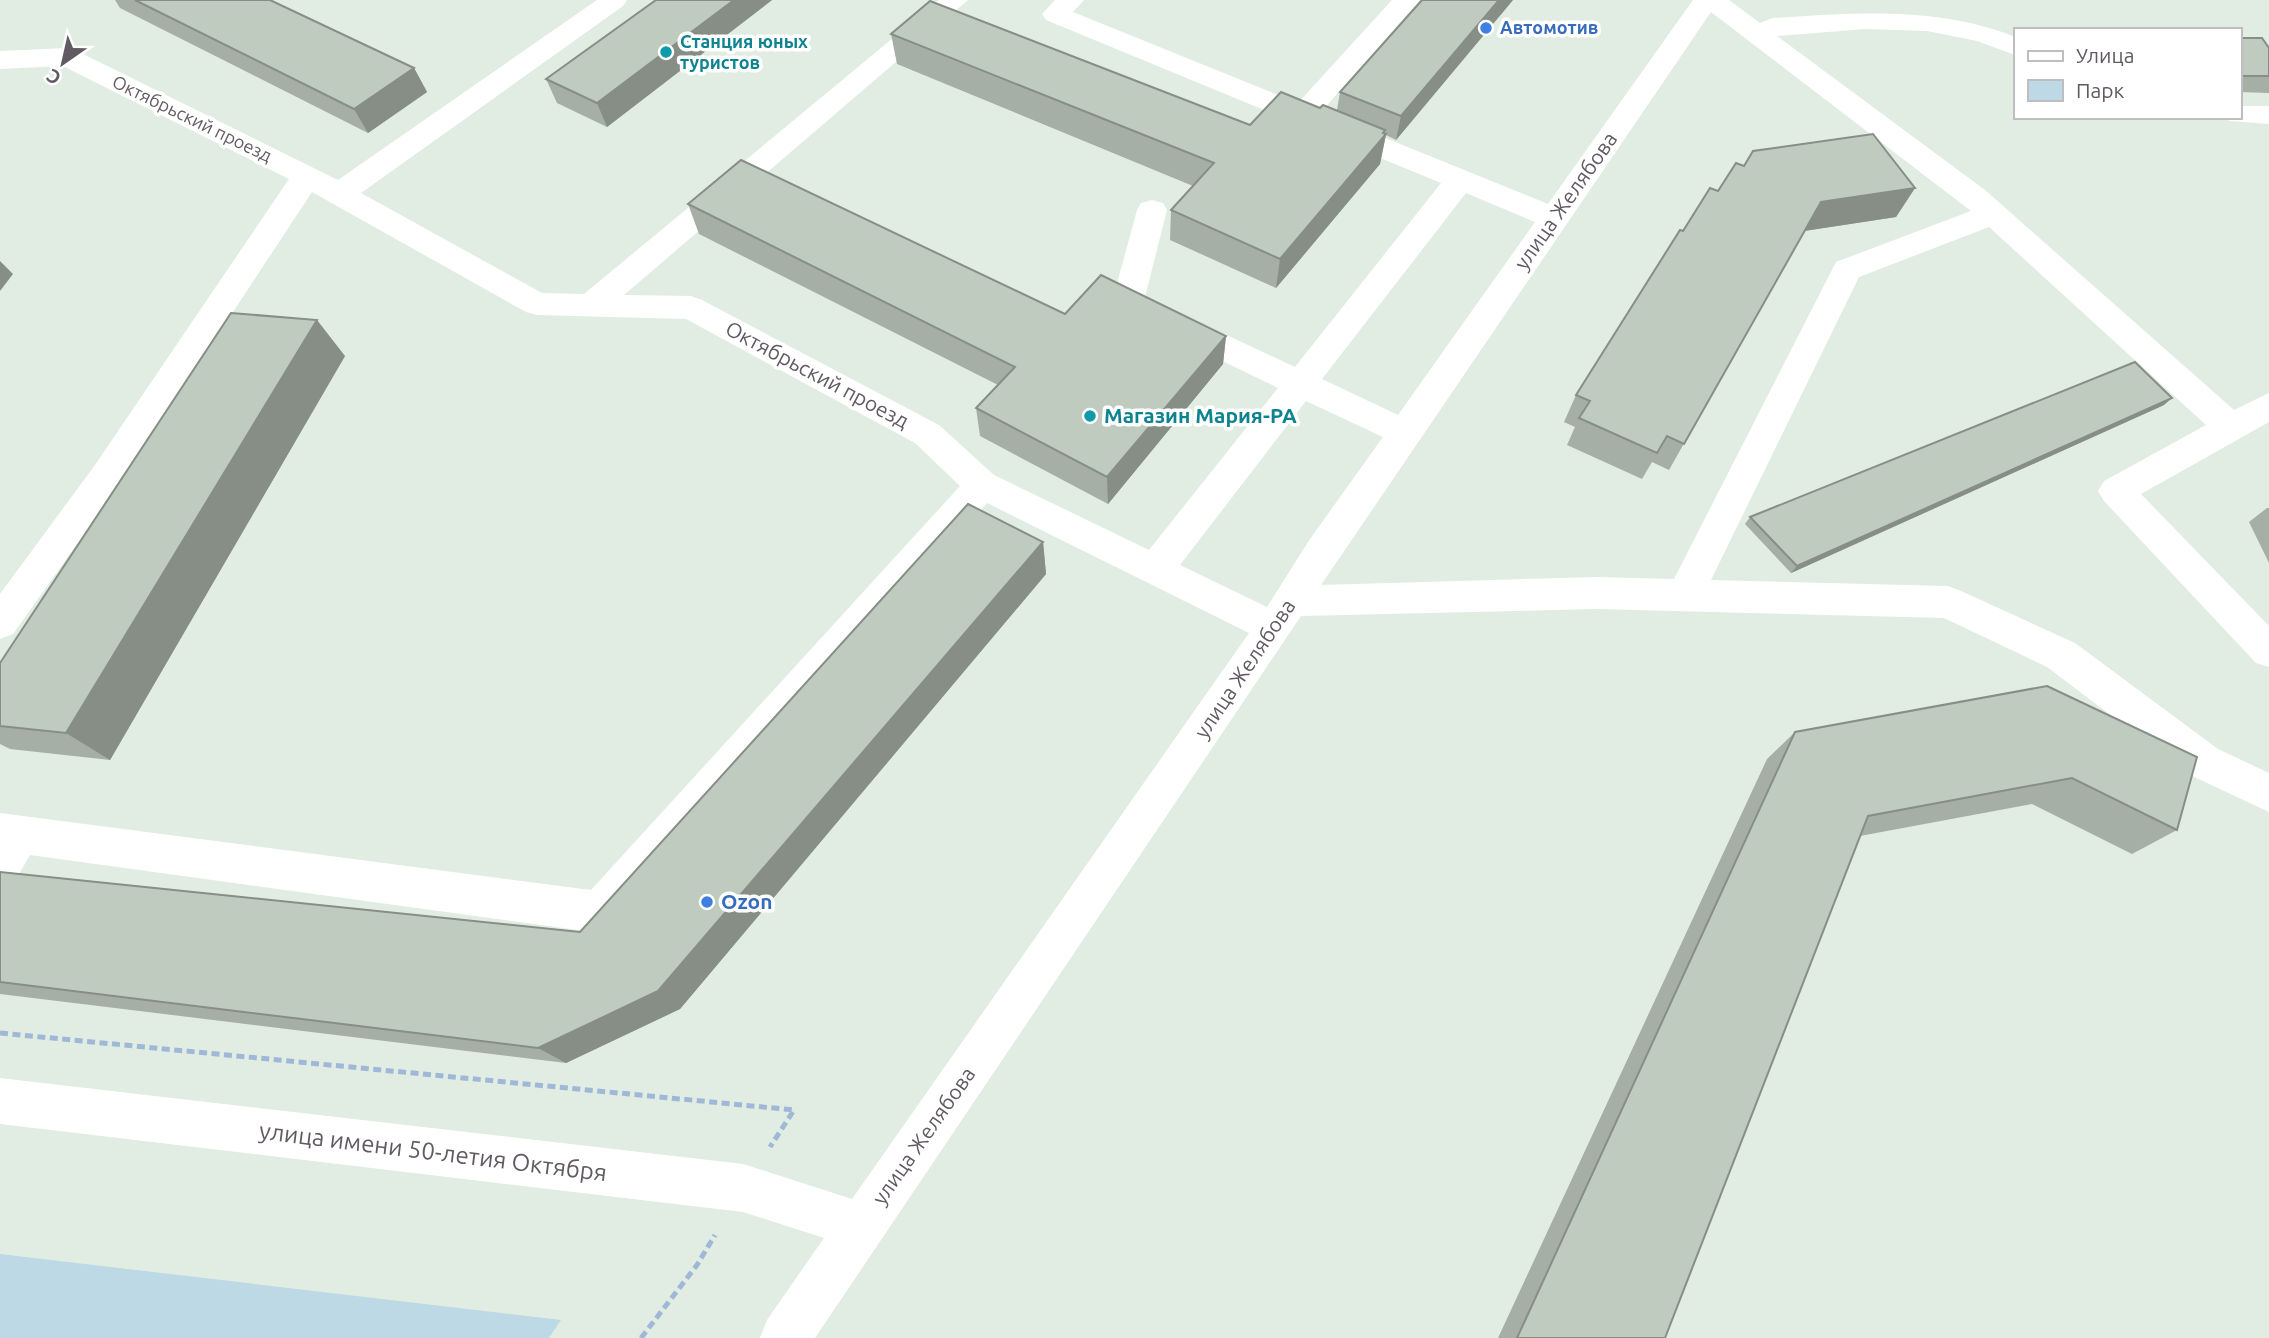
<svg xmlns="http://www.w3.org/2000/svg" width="2269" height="1338" viewBox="0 0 2269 1338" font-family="Ubuntu,sans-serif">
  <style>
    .green { fill: #bdd9e5 }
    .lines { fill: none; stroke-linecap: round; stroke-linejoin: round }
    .path { stroke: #a0b8d7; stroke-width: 5; stroke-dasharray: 8 4.5; stroke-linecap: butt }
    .minor { fill: #fff; fill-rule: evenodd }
    .wall { fill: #a5afa5 }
    .shaded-wall { fill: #868e86 }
    .building { fill: #c0cbc0; stroke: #868e86; stroke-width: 2 }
    .shop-dot { fill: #3f7fe0; stroke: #fff; stroke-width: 2.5 }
    .culture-dot { fill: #0f9aa8; stroke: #fff; stroke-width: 2.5 }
    .labels { text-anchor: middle; stroke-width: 7; stroke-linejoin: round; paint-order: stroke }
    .far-shop-label { font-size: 18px; font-weight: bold; fill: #366cbe; stroke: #fff; text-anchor: start }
    .far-culture-label { font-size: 18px; font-weight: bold; fill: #0d838f; stroke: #fff; text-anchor: start }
    .far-street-label { font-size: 18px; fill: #615a62; stroke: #fff }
    .street-label { font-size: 21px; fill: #615a62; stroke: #fff }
    .culture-label { font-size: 21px; font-weight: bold; fill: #0d838f; stroke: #fff; text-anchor: start }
    .shop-label { font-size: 21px; font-weight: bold; fill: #366cbe; stroke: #fff; text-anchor: start }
    .near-street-label { font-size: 24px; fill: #615a62; stroke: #fff }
  </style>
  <rect width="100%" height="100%" fill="#e1ede2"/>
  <polygon class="green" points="0,1254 561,1320 549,1338 0,1338"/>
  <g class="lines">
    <g class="path">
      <polyline points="0,1033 794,1110 770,1147"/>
      <polyline points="641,1338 697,1265 715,1235"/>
    </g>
    <g class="minor">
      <path d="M597,0H627L623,6L361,193L542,293L584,294L939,0H968L624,295L691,296L702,300L939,425L994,475L1149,550L1278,388L1117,310L1112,302L1137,210L1141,203L1152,200L1163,203L1167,210L1145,297L1295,367L1441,183L1046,20L1042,14L1055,0H1084L1073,12L1298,103L1392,0H1420L1321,112L1548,204L1693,0H1729L1760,23L1773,18C1855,13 1937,6 2015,37V55L1977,41L1927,31L1865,29L1777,36L1985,190L2234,410L2269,393V422L2141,494L2269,626V667L2256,663L2104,501L2098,491L2104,481L2206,425L1989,227L1859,277L1711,580L1948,586L1961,591L2075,643L2218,749L2269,773V812L2190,775L2047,667L1944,618L1597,609L1301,616L815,1338H760L767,1320L824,1238L743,1212L0,1124V1078L743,1164L852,1199L1249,633L987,503L615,927L600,933L30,855L15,881L0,887V813L591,890L960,486L915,443L686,319L537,315L526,312L312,192L119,485L13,634L0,639V594L95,465L289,179L63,66L0,69V51L67,48L77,51L338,180ZM1711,12L1971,211L1836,262L1674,579L1597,577L1321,585ZM1466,193L1535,222L1398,415L1322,379ZM1306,401L1383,437L1310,539L1267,607L1180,565Z"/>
      <polygon points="2239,106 2269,106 2269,124 2229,121 2226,117 2239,117"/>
    </g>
  </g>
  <g class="wall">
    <polygon points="115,0 270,0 414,68 427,92 368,133 120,8"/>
    <polygon points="656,0 772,0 607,127 557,103 546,79"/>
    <polygon points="1513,0 1396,140 1386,135 1380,164 1276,288 1170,240 1171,210 1193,186 897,64 891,34 1250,125 1320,108 1337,110 1340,92"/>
    <polygon points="2239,38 2269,48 2269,93 2239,92"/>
    <polygon points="1744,166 1915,188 1896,217 1804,231 1669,470 1652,462 1642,479 1567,445 1575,427 1564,422 1576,395 1683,231"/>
    <polygon points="688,204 1065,314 1226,336 1223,364 1108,504 980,436 976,408 998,385 699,234"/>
    <polygon points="345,356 110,760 10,749 0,744 0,663"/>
    <polygon points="2164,405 1791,573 1745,524 1750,517"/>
    <polygon points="2267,508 2269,508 2269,563 2249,522"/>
    <polygon points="1043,542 1046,574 680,1009 566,1063 0,994 0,872 580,932"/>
    <polygon points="2047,686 2177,830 2132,854 2032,804 1860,836 1665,1338 1498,1338 1767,759 1795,732"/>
  </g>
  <g class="shaded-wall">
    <polygon points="734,0 772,0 607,127 597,103"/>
    <polygon points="1499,0 1513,0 1396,140 1401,116"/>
    <polygon points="414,68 427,92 368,133 354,109"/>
    <polygon points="1385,130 1384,137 1386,134 1380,164 1276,288 1280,259"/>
    <polygon points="1915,188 1896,217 1804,231 1821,202"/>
    <polygon points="0,261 13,274 0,291"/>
    <polygon points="317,320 345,356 110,760 66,733"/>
    <polygon points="1226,336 1223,364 1108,504 1107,477"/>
    <polygon points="2172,398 2164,405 1791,573 1797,566"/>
    <polygon points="1043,542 1046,574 680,1009 566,1063 538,1048"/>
  </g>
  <g class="building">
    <polygon points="135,0 270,0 414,68 354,109"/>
    <polygon points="656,0 734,0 597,103 546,79"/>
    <polygon points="1422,0 1499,0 1401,116 1340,92"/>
    <polygon points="930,1 1250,125 1281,92 1320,108 1323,105 1385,130 1383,133 1386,134 1280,259 1171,210 1214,163 891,34"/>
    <polygon points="2239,38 2262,38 2269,48 2269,76 2239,76"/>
    <polygon points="1873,134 1915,188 1821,202 1684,444 1667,436 1657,453 1579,418 1590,401 1576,395 1680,230 1683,231 1710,188 1718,191 1736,163 1744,166 1753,151"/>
    <polygon points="741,160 1065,314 1101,275 1226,336 1107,477 976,408 1015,367 688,204"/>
    <polygon points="231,313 317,320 66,733 0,726 0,663"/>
    <polygon points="2135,362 2172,398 1797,566 1750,517"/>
    <polygon points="968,504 1043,542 658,991 538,1048 0,982 0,872 580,932"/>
    <polygon points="2047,686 2197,757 2177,830 2072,778 1868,816 1665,1338 1517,1338 1795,732"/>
  </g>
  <g class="shop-dot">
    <circle cx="1486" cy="28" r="7"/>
    <circle cx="707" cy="902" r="7"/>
  </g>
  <g class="culture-dot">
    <circle cx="666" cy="52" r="7"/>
    <circle cx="1090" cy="416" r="7"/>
  </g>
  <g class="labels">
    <g class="far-shop-label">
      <text x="1500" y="34">Автомотив</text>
    </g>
    <g class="far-culture-label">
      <text x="680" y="48">Станция юных<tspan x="680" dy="21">туристов</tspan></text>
    </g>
    <g class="far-street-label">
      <text transform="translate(192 119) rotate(26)" y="6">Октябрьский проезд</text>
    </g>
    <g class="street-label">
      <text transform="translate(1566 201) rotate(-55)" y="7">улица Желябова</text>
      <text transform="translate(817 375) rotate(28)" y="7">Октябрьский проезд</text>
      <text transform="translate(1245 669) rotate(-56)" y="7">улица Желябова</text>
      <text transform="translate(924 1136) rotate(-55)" y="7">улица Желябова</text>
    </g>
    <g class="culture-label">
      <text x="1104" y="423">Магазин Мария-РА</text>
    </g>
    <g class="shop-label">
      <text x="721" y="909">Ozon</text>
    </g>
    <g class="near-street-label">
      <text transform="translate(433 1152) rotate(7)" y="8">улица имени 50-летия Октября</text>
    </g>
  </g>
  <rect x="2014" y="28" width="228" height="91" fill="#ffffff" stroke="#c0bdc0" stroke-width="2"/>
  <rect x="2028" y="51" width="35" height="10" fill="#ffffff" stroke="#c0bdc0" stroke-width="2"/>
  <text x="2076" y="63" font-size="21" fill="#615a62">Улица</text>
  <rect x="2028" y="80" width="35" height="21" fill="#bdd9e5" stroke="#c0bdc0" stroke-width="2"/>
  <text x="2076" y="98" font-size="21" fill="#615a62">Парк</text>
  <g transform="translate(63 63) rotate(214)" stroke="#ffffff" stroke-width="5" paint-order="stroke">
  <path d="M0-5L12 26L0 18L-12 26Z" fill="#615a62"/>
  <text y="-10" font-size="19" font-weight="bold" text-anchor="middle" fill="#615a62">С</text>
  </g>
</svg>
